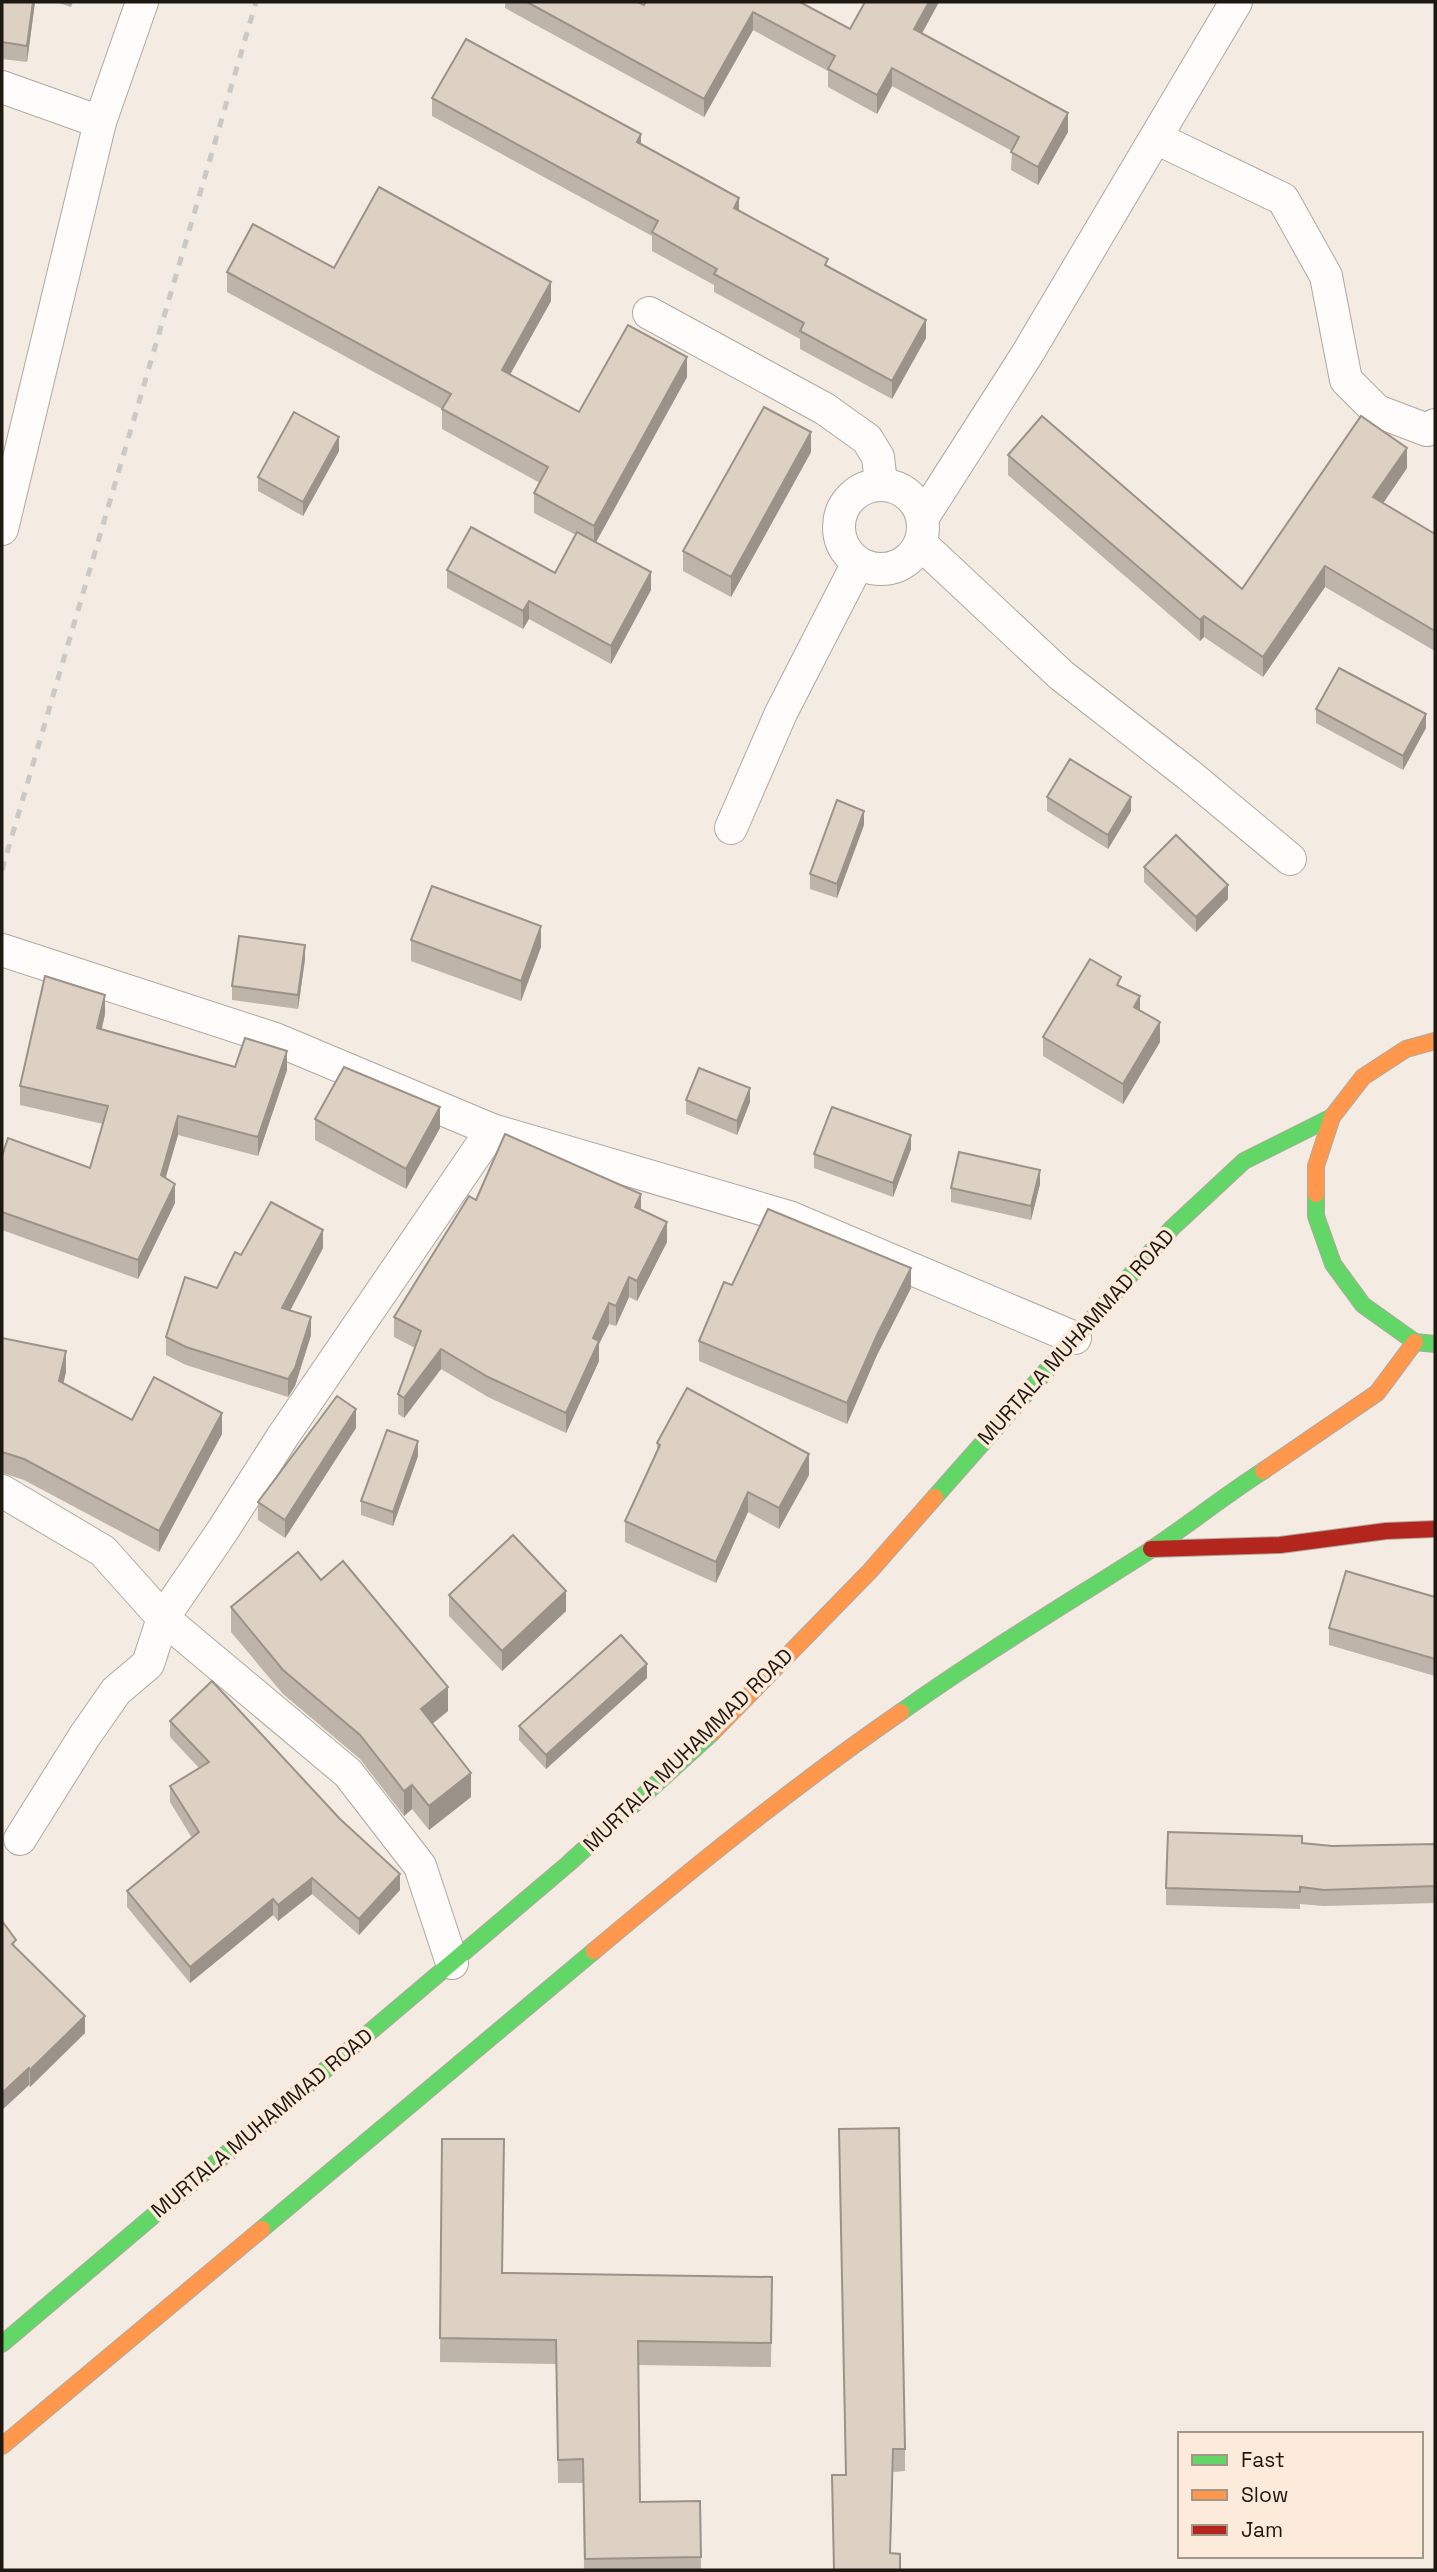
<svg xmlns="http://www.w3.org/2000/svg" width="1437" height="2572" viewBox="0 0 1437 2572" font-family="'Space Grotesk',sans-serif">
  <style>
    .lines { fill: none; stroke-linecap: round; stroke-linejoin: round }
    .street-casing { stroke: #afa8a1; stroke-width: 34 }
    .fast-casing { stroke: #afa8a1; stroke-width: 18 }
    .slow-casing { stroke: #afa8a1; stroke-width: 18 }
    .jam-casing { stroke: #afa8a1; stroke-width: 18 }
    .street { stroke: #fdfcfb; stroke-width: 32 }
    .fast { stroke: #63d668; stroke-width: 16 }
    .slow { stroke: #ff974d; stroke-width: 16 }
    .jam { stroke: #b3261e; stroke-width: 16 }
    .rail { stroke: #cbc9c6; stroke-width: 5; stroke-dasharray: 9 9; stroke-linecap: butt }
    .wall { fill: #beb4a9 }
    .shaded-wall { fill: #9b9289 }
    .building { fill: #ddd1c4; stroke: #9b9289; stroke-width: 2 }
    .labels { text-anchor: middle; stroke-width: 7; stroke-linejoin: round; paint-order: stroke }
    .street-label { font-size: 21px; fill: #1e1812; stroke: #fcebda }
  </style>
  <rect width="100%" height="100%" fill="#f4ebe2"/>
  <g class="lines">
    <defs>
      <g id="street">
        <polyline points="2,87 100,122"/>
        <polyline points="1156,138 1283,199 1326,276 1346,380 1377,411 1427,430 1435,425"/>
        <polyline points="649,313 825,409 867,439 878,457 881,483"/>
        <circle cx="881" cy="527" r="42"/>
        <polyline points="923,517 1026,356 1236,2"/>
        <polyline points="2,529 100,122 142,2"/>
        <polyline points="921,544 1061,675 1189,775 1290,859"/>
        <polyline points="731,828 781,713 858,563"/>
        <polyline points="2,950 275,1039 492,1130 789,1217 1075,1338"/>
        <polyline points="2,1491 103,1551 163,1618 348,1773 420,1866 452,1963"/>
        <polyline points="20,1839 84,1737 116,1691 148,1664 163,1618 223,1530 283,1436 492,1130"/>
      </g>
      <g id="fast">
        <polyline points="1316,1194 1316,1216 1333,1264 1363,1305 1415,1342 1435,1344"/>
        <polyline points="935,1497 1172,1228 1244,1161 1332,1117"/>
        <path d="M901,1712C981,1655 1066,1604 1149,1551C1188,1525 1224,1496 1263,1471"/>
        <polyline points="262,2229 594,1951"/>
        <polyline points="2,2344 568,1864 712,1733"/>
      </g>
      <g id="slow">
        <polyline points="1316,1194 1316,1166 1332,1117 1363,1077 1406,1049 1435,1041"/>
        <polyline points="1263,1471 1377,1393 1415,1342"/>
        <polyline points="712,1733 870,1571 935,1497"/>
        <path d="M594,1951C693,1868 794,1786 901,1712"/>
        <polyline points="2,2446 262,2229"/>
      </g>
      <polyline id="jam" points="1151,1549 1280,1545 1386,1531 1435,1529"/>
    </defs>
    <use href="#street" class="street-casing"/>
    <use href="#fast" class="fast-casing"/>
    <use href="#slow" class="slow-casing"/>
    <use href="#jam" class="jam-casing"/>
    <use href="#street" class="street"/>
    <use href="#fast" class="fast"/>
    <use href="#slow" class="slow"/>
    <use href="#jam" class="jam"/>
    <polyline class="rail" points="2,870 256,2"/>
  </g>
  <g class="wall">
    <polygon points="2,2 35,2 27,62 2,59"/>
    <polygon points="56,2 73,2 71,7"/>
    <polygon points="505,2 638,2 644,5 800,2 850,29 865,2 939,2 922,33 1068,132 1038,185 1011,170 1012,151 892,86 877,114 828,87 828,71 753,30 704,117 505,8"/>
    <polygon points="432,98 641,145 739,211 828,266 926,338 892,399 800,349 800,339 714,292 714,285 652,251 652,236 432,116"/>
    <polygon points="334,268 551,301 510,374 579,412 687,377 595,542 651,590 611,664 529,619 523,629 447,588 447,570 555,573 576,535 534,513 534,493 540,483 442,429 442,409 227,292 227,272"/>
    <polygon points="339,451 303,516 258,491 258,477"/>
    <polygon points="811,452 731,597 683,571 683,551"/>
    <polygon points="1008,455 1242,589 1407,468 1383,503 1435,534 1435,651 1325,587 1263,677 1204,637 1200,641 1008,475"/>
    <polygon points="1316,709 1426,728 1403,770 1316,723"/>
    <polygon points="1047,797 1131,811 1108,849 1047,811"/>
    <polygon points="864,825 837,898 810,889 810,874"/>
    <polygon points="1144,867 1228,899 1196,932 1144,882"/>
    <polygon points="411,940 541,947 521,1001 411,961"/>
    <polygon points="305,959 298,1009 232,1000 232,986"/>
    <polygon points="1121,987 1140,1011 1160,1042 1123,1104 1043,1056 1043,1037"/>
    <polygon points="105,1014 102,1029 235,1067 287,1070 258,1156 178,1135 165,1178 175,1203 138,1279 2,1230 2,1156 90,1168 103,1124 20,1105 20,1086"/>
    <polygon points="686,1100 750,1102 737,1135 686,1114"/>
    <polygon points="315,1119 440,1128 406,1189 315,1140"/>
    <polygon points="911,1149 893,1197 814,1168 814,1154"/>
    <polygon points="1040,1184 1031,1220 951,1202 951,1188"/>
    <polygon points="641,1209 667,1242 637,1301 629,1297 616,1326 609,1324 599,1344 599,1361 566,1433 488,1397 441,1369 404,1418 398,1414 398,1394 415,1348 394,1337 394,1317"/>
    <polygon points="323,1248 290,1311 311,1335 295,1386 288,1397 186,1365 166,1355 166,1337 217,1288 241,1255"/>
    <polygon points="911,1288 877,1355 847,1424 699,1361 699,1341"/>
    <polygon points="2,1338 66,1372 63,1383 132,1420 222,1434 159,1552 24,1480 2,1473"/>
    <polygon points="356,1428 285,1538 258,1520 258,1502"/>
    <polygon points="657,1443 809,1475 779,1529 748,1512 716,1583 625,1542 625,1521 657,1450"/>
    <polygon points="418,1456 393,1526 361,1515 361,1501"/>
    <polygon points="321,1580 448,1711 433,1723 471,1797 429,1830 412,1809 404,1816 360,1759 283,1694 231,1632 231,1607"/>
    <polygon points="449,1595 566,1611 502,1671 449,1616"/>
    <polygon points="1435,1597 1435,1676 1329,1645 1329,1628"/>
    <polygon points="647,1678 546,1769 519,1740 519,1726"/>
    <polygon points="170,1721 400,1890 359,1935 312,1894 278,1921 273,1915 190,1983 127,1907 127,1891 192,1838 170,1802 170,1786 199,1768 170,1737"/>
    <polygon points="1302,1843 1332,1846 1435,1844 1435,1903 1324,1906 1300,1904 1300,1909 1166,1905 1166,1888"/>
    <polygon points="2,1921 16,1948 85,2033 30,2087 29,2085 2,2110"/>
    <polygon points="442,2139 503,2273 772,2277 771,2367 638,2365 640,2502 700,2501 701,2570 584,2570 583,2483 558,2483 556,2364 440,2362"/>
    <polygon points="839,2152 905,2449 905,2471 893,2472 890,2553 900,2570 834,2561 832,2475 846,2475"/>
  </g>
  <g class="shaded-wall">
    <polygon points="33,2 35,2 27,62 27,46"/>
    <polygon points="929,2 939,2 914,48 914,29"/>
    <polygon points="753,12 753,30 704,117 704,99"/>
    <polygon points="892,68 892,86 877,114 877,95"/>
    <polygon points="1068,113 1068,132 1038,185 1038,167"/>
    <polygon points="641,134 641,152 637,142"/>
    <polygon points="739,198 739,216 734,208"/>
    <polygon points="551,282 551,301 502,389 502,370"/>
    <polygon points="926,320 926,338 892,399 892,381"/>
    <polygon points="687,357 687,377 594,546 594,526"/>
    <polygon points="811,432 811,452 731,597 731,577"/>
    <polygon points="339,437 339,451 303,516 303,502"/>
    <polygon points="1407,448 1407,468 1373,518 1373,497"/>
    <polygon points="1325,566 1325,587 1263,677 1263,657"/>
    <polygon points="651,572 651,590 611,664 611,646"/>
    <polygon points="529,601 529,619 523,629 523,611"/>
    <polygon points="1204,616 1204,637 1200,641 1200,620"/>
    <polygon points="1426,714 1426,728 1403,770 1403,756"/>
    <polygon points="1131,797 1131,811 1108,849 1108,835"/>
    <polygon points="864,811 864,825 837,898 837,884"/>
    <polygon points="1228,885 1228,899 1196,932 1196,917"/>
    <polygon points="541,926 541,947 521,1001 521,981"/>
    <polygon points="305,945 305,959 298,1009 298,995"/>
    <polygon points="105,995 105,1014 97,1047 97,1028"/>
    <polygon points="1140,996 1140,1015 1134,1007"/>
    <polygon points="1160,1022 1160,1042 1123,1104 1123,1084"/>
    <polygon points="287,1051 287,1070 258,1156 258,1137"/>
    <polygon points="750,1088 750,1102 737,1135 737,1121"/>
    <polygon points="440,1107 440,1128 406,1189 406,1169"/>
    <polygon points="178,1116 178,1135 161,1194 161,1175"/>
    <polygon points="911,1135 911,1149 893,1197 893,1183"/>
    <polygon points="1040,1170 1040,1184 1031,1220 1031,1206"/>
    <polygon points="175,1184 175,1203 138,1279 138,1260"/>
    <polygon points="641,1194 641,1214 635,1207"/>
    <polygon points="667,1222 667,1242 637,1301 637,1281"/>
    <polygon points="323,1230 323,1248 282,1326 282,1308"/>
    <polygon points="911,1268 911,1288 877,1355 847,1424 847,1403 877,1335"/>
    <polygon points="629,1277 629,1297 616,1326 616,1306"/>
    <polygon points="609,1303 609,1324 599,1344 599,1361 566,1433 566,1413 593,1338"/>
    <polygon points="311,1317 311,1335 295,1386 288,1397 288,1379"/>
    <polygon points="441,1349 441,1369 404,1418 404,1398"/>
    <polygon points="66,1351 66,1372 59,1402 59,1381"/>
    <polygon points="356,1409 356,1428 285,1538 285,1520"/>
    <polygon points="222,1413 222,1434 159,1552 159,1531"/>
    <polygon points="418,1441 418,1456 393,1526 393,1512"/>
    <polygon points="809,1454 809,1475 779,1529 779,1508"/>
    <polygon points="748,1492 748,1512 716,1583 716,1562"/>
    <polygon points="566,1591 566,1611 502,1671 502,1651"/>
    <polygon points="647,1664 647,1678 546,1769 546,1755"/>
    <polygon points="448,1687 448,1711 421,1733 421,1709"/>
    <polygon points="471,1773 471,1797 429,1830 429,1806"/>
    <polygon points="412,1785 412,1809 404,1816 404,1791"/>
    <polygon points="400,1874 400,1890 359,1935 359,1919"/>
    <polygon points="312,1878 312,1894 278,1921 278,1905"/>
    <polygon points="273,1899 273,1915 190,1983 190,1967"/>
    <polygon points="85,2016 85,2033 30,2087 30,2070"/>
    <polygon points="29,2068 29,2085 2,2110 2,2093"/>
    <polygon points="893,2449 893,2472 890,2570"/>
  </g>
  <g class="building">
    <polygon points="2,2 33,2 27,46 2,42"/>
    <polygon points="527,2 638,2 644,5 646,2 800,2 850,29 865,2 929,2 914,29 1068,113 1038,167 1011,152 1019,137 892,68 877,95 828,69 835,56 753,12 704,99"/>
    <polygon points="466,39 641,134 637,142 739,198 734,208 828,259 825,265 926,320 892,381 800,331 804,323 714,274 717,269 652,232 658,221 432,98"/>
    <polygon points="379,187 551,282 502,370 579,412 628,325 687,357 594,526 534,493 548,467 442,409 451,394 227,272 253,224 334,268"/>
    <polygon points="764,407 811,432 731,577 683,551"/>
    <polygon points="294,412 339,437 303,502 258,477"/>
    <polygon points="1042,416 1242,589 1361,416 1407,448 1373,497 1435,534 1435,631 1325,566 1263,657 1204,616 1200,620 1008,455"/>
    <polygon points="471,527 555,573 577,532 651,572 611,646 529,601 523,611 447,570"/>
    <polygon points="1339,668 1426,714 1403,756 1316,709"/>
    <polygon points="1070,759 1131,797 1108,835 1047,797"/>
    <polygon points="837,800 864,811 837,884 810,874"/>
    <polygon points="1176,835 1228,885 1196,917 1144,867"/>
    <polygon points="432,886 541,926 521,981 411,940"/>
    <polygon points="239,936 305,945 298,995 232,986"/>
    <polygon points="1090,959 1121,977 1117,985 1140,996 1134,1007 1160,1022 1123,1084 1043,1037"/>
    <polygon points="45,976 105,995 97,1028 235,1067 245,1038 287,1051 258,1137 178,1116 161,1175 175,1184 138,1260 2,1212 2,1156 8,1138 90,1168 108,1106 20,1086"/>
    <polygon points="344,1067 440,1107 406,1169 315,1119"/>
    <polygon points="699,1068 750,1088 737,1121 686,1100"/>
    <polygon points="832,1107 911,1135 893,1183 814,1154"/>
    <polygon points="505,1134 641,1194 635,1207 667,1222 637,1281 629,1277 616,1306 609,1303 593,1338 599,1341 566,1413 488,1377 441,1349 404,1398 398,1394 421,1331 394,1317 469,1196 476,1200"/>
    <polygon points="959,1152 1040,1170 1031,1206 951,1188"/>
    <polygon points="271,1202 323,1230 282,1308 311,1317 295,1368 288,1379 186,1347 166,1337 185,1277 217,1288 235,1252 241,1255"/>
    <polygon points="768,1209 911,1268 877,1335 847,1403 699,1341 724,1282 732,1285"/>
    <polygon points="2,1338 66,1351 59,1381 132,1420 154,1377 222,1413 159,1531 24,1459 2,1452"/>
    <polygon points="687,1388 809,1454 779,1508 748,1492 716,1562 625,1521 660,1445 657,1443"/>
    <polygon points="337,1396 356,1409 285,1520 258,1502"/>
    <polygon points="387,1430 418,1441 393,1512 361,1501"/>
    <polygon points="513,1535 566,1591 502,1651 449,1595"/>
    <polygon points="298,1552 321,1580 343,1561 448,1687 421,1709 471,1773 429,1806 412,1785 404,1791 360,1735 283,1670 231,1607"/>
    <polygon points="1346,1571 1435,1597 1435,1659 1329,1628"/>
    <polygon points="621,1635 647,1664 546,1755 519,1726"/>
    <polygon points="212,1681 340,1819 400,1874 359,1919 312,1878 278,1905 273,1899 190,1967 127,1891 199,1832 170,1786 209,1762 170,1721"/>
    <polygon points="1168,1832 1302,1836 1302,1843 1332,1846 1435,1844 1435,1886 1324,1890 1300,1887 1300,1892 1166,1888"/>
    <polygon points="2,1921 16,1940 12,1944 85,2016 30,2070 29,2068 2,2093"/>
    <polygon points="899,2128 905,2449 893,2449 890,2553 900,2554 900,2570 834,2570 832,2475 846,2475 839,2129"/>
    <polygon points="442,2139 504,2139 502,2273 772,2277 771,2343 638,2341 640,2502 700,2501 701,2557 585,2559 583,2459 558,2460 556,2340 440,2338"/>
  </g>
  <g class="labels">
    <g class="street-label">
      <text transform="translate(1076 1337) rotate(-48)" y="7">MURTALA MUHAMMAD ROAD</text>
      <text transform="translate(688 1750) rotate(-44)" y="7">MURTALA MUHAMMAD ROAD</text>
      <text transform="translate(262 2123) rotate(-40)" y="7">MURTALA MUHAMMAD ROAD</text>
    </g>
  </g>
  <rect width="1437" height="2572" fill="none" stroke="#1e1812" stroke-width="7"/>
  <rect x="1178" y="2432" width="245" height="126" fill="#fcebda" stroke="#a3978a" stroke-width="2"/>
  <rect x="1192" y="2455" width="35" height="10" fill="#63d668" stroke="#a3978a" stroke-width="2"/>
  <text x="1241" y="2467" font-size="21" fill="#1e1812">Fast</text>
  <rect x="1192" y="2490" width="35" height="10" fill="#ff974d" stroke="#a3978a" stroke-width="2"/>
  <text x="1241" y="2502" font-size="21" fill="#1e1812">Slow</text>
  <rect x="1192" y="2525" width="35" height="10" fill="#b3261e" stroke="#a3978a" stroke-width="2"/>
  <text x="1241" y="2537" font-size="21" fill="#1e1812">Jam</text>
</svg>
